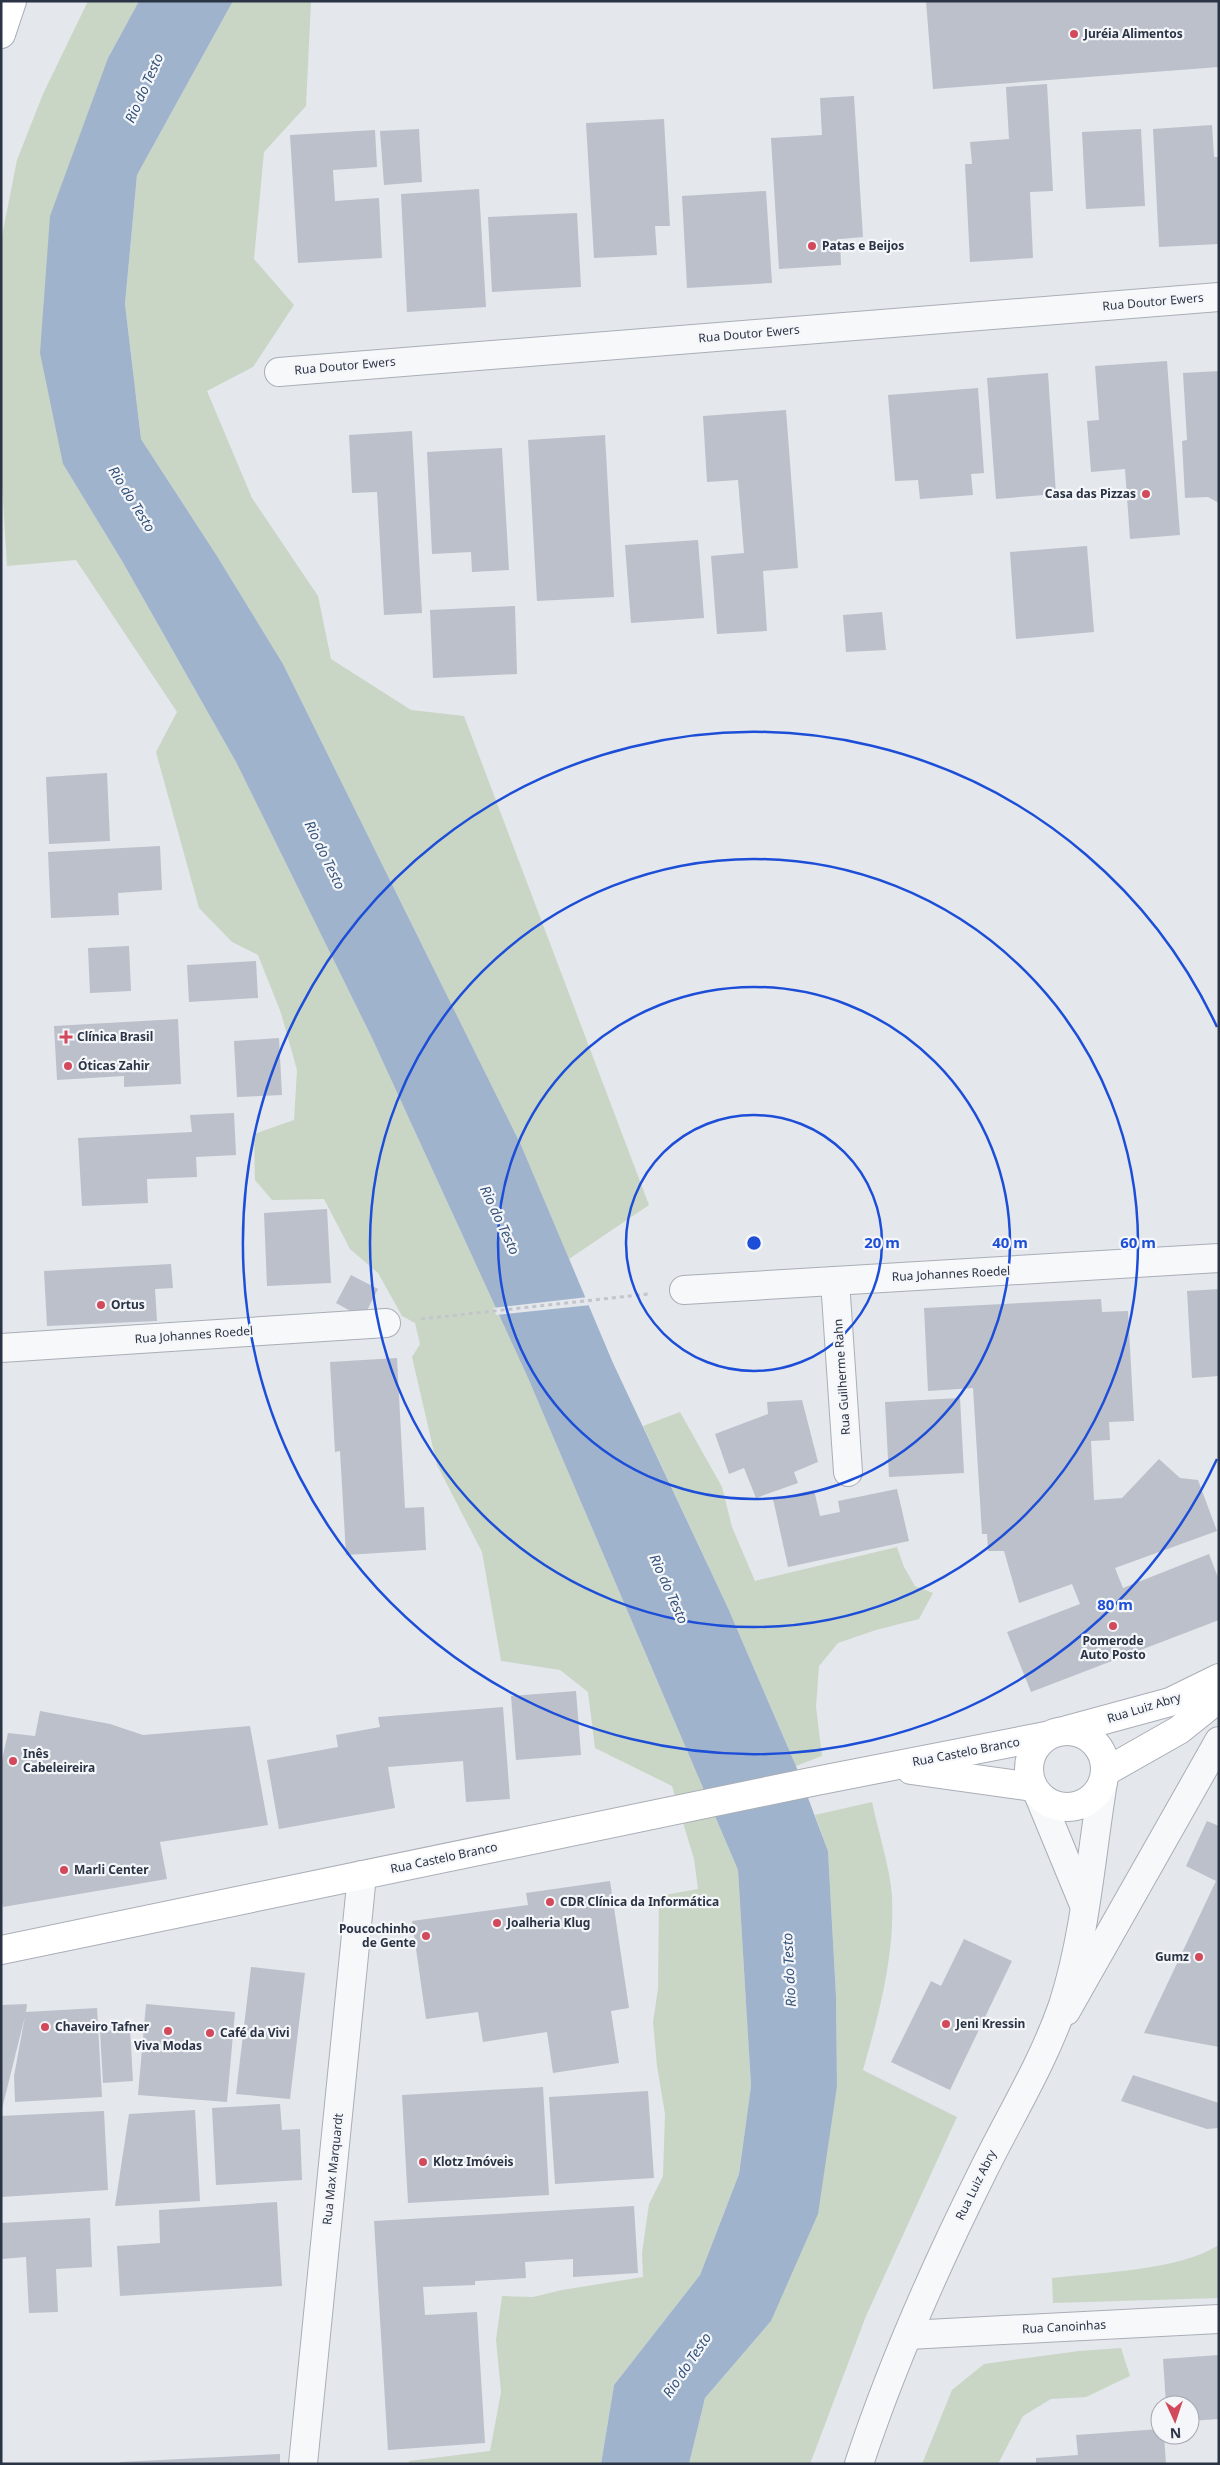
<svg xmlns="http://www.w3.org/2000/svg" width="1220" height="2465" viewBox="0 0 1220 2465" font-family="'Noto Sans',sans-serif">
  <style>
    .green { fill: #c9d6c5 }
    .water { fill: #9fb4cc }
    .pier { fill: #e4e7ec }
    .building { fill: #bbc0ca }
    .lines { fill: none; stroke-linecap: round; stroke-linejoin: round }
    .minor-casing { stroke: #a9aeb7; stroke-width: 30 }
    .tertiary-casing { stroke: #a9aeb7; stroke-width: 30 }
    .secondary-casing { stroke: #a9aeb7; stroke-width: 30 }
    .primary-casing { stroke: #a3abb8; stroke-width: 30 }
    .path { stroke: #c2c5cb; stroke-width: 3; stroke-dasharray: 4 4; stroke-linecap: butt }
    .minor { stroke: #f7f8fa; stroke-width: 28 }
    .tertiary { stroke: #f7f8fa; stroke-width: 28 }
    .secondary { stroke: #fff; stroke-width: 28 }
    .primary { stroke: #fff; stroke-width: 28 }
    .ring { fill: none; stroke: #1d4ed8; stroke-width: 2.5 }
    .poi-dot { fill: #d1495b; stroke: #f4f6f9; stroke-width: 2 }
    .labels { text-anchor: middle; stroke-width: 4.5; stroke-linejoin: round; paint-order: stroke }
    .poi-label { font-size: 12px; font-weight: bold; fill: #2b3445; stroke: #f4f6f9; text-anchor: start }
    .street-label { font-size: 12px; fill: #2b3445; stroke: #f4f6f9 }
    .water-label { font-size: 14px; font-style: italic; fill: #34527a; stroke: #f4f6f9 }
    .centre { fill: #1d4ed8; stroke: #f4f6f9; stroke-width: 2.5 }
    .ring-label { font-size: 15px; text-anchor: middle; font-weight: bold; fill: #1d4ed8; stroke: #f4f6f9; stroke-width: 4.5; stroke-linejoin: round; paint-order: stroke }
  </style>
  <rect width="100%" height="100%" fill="#e4e7ec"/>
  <g class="green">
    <polygon points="88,1 139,1 108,58 63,464 122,561 236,762 372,1038 528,1378 738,1870 751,2086 739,2174 700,2275 614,2385 601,2464 409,2464 409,2461 490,2451 501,2392 496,2340 502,2296 533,2297 562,2290 643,2277 642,2253 649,2204 663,2176 665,2114 657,2066 653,2022 658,1989 659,1896 698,1889 694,1859 672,1786 595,1748 588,1692 560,1670 501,1661 482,1552 437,1465 412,1357 420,1344 415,1323 402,1316 378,1273 350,1249 324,1199 272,1200 255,1180 254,1134 294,1120 297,1070 281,1013 258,955 232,942 199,908 156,752 177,712 76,560 7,566 1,469 1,241 17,160 43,94"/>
    <polygon points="233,1 311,1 306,106 264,152 254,259 294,305 253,367 207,391 252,498 318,596 331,659 411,710 464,716 649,1205 569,1259 521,1145 283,664 217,556 141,439 125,304 137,175"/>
    <polygon points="680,1412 722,1487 732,1527 755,1581 897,1547 904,1567 915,1586 933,1593 919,1619 876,1630 838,1643 819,1666 816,1707 822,1756 796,1766 728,1608 643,1426"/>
    <path d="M872,1802C878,1831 890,1868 892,1896C895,1956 879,2014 863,2070L957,2117L866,2316L810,2464H689L705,2398L771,2321L837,2086L836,1996L828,1851L815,1815Z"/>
    <path d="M1219,2245V2298L1053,2303L1052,2278C1102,2272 1177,2271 1219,2245Z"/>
    <polygon points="1121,2348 1130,2376 1086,2397 1051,2399 1023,2416 998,2464 922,2464 952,2390 984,2364 1079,2351"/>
  </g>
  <polygon class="water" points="139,1 233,1 137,175 125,304 141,439 217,556 283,664 521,1145 613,1363 728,1608 796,1766 828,1851 836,1996 837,2086 818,2214 771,2321 705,2398 689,2464 601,2464 614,2385 700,2275 739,2174 751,2086 738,1870 528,1378 372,1038 236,762 122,561 63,464 40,353 50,216 108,58"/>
  <polygon class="pier" points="588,1297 591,1305 496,1315 493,1308"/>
  <g class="building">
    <polygon points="926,1 1219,1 1219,67 933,89"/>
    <polygon points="1047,84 1053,191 1030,192 1033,258 970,262 965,164 972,164 970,142 1009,139 1006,87"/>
    <polygon points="854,96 863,237 840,239 841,265 779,269 771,138 822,135 820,98"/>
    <polygon points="664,119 670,226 655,226 657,255 594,258 586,123"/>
    <polygon points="1212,125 1214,157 1219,157 1219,244 1159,247 1153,129"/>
    <polygon points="419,129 422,182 384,185 380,131"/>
    <polygon points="1141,129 1145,206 1086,209 1082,132"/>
    <polygon points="375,130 377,167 333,170 335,201 379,198 382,258 298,263 290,135"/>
    <polygon points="479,189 486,307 407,312 401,194"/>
    <polygon points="766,191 772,283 687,288 682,196"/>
    <polygon points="577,213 581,287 492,292 488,217"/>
    <polygon points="1167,361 1180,535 1130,539 1125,469 1091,472 1087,421 1099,420 1095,366"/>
    <polygon points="1219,371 1219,503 1208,497 1185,498 1182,441 1187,440 1183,373"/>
    <polygon points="1048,373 1056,494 996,499 987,378"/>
    <polygon points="978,388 984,473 971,474 973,495 920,499 918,480 895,481 888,395"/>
    <polygon points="786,410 798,568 763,571 767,631 717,634 711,556 744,553 738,480 707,482 703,416"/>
    <polygon points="412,431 422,613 384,615 377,492 352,493 349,435"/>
    <polygon points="605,435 614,597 537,601 528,440"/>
    <polygon points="502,448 509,570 472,572 471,552 432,554 427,452"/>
    <polygon points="698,540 704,618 631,623 625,545"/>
    <polygon points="1087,546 1094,632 1016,639 1010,552"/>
    <polygon points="515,606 517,674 433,678 430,610"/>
    <polygon points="882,612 886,650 846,652 843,615"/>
    <polygon points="107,773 110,841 49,844 46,777"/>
    <polygon points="160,846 162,890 118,893 119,915 51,918 48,852"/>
    <polygon points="129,946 131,991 90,993 88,948"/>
    <polygon points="256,961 258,998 189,1002 187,965"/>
    <polygon points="178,1019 181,1084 124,1087 124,1076 57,1080 54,1026"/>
    <polygon points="279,1038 282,1095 237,1097 234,1041"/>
    <polygon points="234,1113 236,1155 196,1157 197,1177 147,1179 148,1203 82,1206 78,1138 192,1132 190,1115"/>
    <polygon points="327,1209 331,1283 267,1286 264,1213"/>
    <polygon points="171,1264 173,1288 155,1289 157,1321 47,1326 44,1271"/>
    <polygon points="351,1275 378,1289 363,1318 336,1303"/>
    <polygon points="1219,1289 1219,1376 1192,1378 1187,1291"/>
    <polygon points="1101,1299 1102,1312 1128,1311 1134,1421 1109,1422 1110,1440 1091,1441 1094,1500 1122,1498 1159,1459 1180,1478 1198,1480 1217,1531 1115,1568 1123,1588 1209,1554 1219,1580 1219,1620 1031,1692 1007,1632 1080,1604 1072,1584 1019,1603 1004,1551 988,1551 987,1534 982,1534 973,1388 928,1391 924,1308"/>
    <polygon points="397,1358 405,1508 424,1507 426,1550 346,1555 340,1451 335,1452 330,1362"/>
    <polygon points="960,1398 964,1473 889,1477 885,1402"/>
    <polygon points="802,1400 818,1462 794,1472 798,1483 756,1498 744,1468 729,1474 715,1434 768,1414 767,1402"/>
    <polygon points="897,1489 909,1541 788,1567 773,1499 814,1490 820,1516 840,1512 838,1501"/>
    <polygon points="576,1691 581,1755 516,1760 511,1696"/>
    <polygon points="503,1707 510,1799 466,1802 463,1761 388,1767 395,1808 279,1829 267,1760 338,1747 336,1735 380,1727 378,1717"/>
    <polygon points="40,1711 110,1724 143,1735 250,1726 268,1825 160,1842 167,1879 3,1907 1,1896 1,1764 8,1733 35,1736"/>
    <polygon points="1207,1821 1219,1826 1219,2047 1144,2033 1216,1881 1186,1866"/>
    <polygon points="610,1881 629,2008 611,2011 619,2063 553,2073 547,2032 483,2042 478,2012 426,2019 412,1921 528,1905 526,1893"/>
    <polygon points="964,1939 1012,1961 950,2090 891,2062 931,1981 941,1986"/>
    <polygon points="251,1967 305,1973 290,2099 236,2094"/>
    <polygon points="27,2004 26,2012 97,2008 102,2097 15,2102 14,2076 25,2016 1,2113 1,2005"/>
    <polygon points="146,2004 235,2012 227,2102 138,2095"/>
    <polygon points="130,2029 133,2081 103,2083 100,2031"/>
    <polygon points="1133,2075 1219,2103 1219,2128 1207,2129 1121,2101"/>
    <polygon points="543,2087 549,2195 408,2203 402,2095"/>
    <polygon points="648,2091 654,2178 555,2184 549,2097"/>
    <polygon points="280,2104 282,2130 300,2129 302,2180 216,2185 212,2108"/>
    <polygon points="195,2110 200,2201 115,2206 129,2114"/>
    <polygon points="104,2111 108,2190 1,2197 1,2116"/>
    <polygon points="277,2202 282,2286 120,2296 117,2246 160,2243 159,2210"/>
    <polygon points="634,2206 638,2273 573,2277 573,2259 525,2262 526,2278 475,2281 475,2285 423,2287 425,2315 477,2312 485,2443 388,2450 374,2221"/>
    <polygon points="90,2218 92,2267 56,2269 58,2312 29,2313 26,2257 1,2259 1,2223"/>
    <polygon points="1219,2355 1219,2419 1190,2421 1190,2405 1166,2405 1163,2359"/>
    <polygon points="1160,2429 1160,2435 1164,2435 1166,2464 1036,2464 1036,2458 1078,2455 1076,2435"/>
    <polygon points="280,2454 280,2464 120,2464 120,2462"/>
  </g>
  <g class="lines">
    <defs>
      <g id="minor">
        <polyline points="279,372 1219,297"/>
        <polyline points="835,1281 848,1472"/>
        <polyline points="684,1290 1219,1258"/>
        <polyline points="1,1348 386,1323"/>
        <polyline points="1066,2011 1219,1741"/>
        <polyline points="908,2335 1219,2319"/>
        <polyline points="303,2464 362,1875"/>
      </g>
      <g id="tertiary">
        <polyline points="1039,1796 1084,1905"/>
        <path d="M859,2464C892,2364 936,2265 983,2171C1010,2116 1043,2063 1063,2005C1086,1933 1091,1855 1103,1782"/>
      </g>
      <g id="secondary">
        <polyline points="1067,1730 1170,1702 1219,1678"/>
        <circle cx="1067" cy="1769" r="38"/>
        <polyline points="911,1770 1033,1787"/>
        <polyline points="1105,1772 1179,1730 1219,1698"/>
        <polyline points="1,1950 811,1782 1046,1736"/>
      </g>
      <polyline id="primary" points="1,34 12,1"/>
    </defs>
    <use href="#minor" class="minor-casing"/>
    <use href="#tertiary" class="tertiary-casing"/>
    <use href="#secondary" class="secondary-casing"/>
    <use href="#primary" class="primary-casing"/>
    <polyline class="path" points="421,1319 648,1294"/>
    <use href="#minor" class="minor"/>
    <use href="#tertiary" class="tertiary"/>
    <use href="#secondary" class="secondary"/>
    <use href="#primary" class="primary"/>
  </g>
  <g class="ring">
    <circle cx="754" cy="1243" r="128"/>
    <circle cx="754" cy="1243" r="256"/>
    <circle cx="754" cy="1243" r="384"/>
    <path d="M1217 1459A511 511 0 1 1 1217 1027"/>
  </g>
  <g class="poi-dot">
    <circle cx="1074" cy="34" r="5"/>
    <circle cx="812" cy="246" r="5"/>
    <circle cx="1146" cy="494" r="5"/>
    <path d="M63.5 1029.5h5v5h5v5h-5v5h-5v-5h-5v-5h5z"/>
    <circle cx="68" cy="1066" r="5"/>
    <circle cx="101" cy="1305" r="5"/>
    <circle cx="1113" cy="1626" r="5"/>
    <circle cx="13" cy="1761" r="5"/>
    <circle cx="64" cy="1870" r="5"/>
    <circle cx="550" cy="1902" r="5"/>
    <circle cx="497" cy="1923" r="5"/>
    <circle cx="426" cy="1936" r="5"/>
    <circle cx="1199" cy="1957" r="5"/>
    <circle cx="946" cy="2024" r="5"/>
    <circle cx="45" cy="2027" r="5"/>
    <circle cx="168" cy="2031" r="5"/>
    <circle cx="210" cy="2033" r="5"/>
    <circle cx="423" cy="2162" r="5"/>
  </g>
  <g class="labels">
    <g class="poi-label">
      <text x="1084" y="38">Juréia Alimentos</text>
      <text x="822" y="250">Patas e Beijos</text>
      <text x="1136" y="498" text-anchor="end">Casa das Pizzas</text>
      <text x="77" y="1041">Clínica Brasil</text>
      <text x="78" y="1070">Óticas Zahir</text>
      <text x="111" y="1309">Ortus</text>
      <text x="1113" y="1645" text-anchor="middle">Pomerode<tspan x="1113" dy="14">Auto Posto</tspan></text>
      <text x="23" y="1758">Inês<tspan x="23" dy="14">Cabeleireira</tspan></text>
      <text x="74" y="1874">Marli Center</text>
      <text x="560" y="1906">CDR Clínica da Informática</text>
      <text x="507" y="1927">Joalheria Klug</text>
      <text x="416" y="1933" text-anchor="end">Poucochinho<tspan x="416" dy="14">de Gente</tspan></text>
      <text x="1189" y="1961" text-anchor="end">Gumz</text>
      <text x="956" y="2028">Jeni Kressin</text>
      <text x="55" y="2031">Chaveiro Tafner</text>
      <text x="220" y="2037">Café da Vivi</text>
      <text x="168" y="2050" text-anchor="middle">Viva Modas</text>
      <text x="433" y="2166">Klotz Imóveis</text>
    </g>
    <g class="street-label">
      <text transform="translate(1153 302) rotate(-5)" y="4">Rua Doutor Ewers</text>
      <text transform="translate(749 334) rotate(-5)" y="4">Rua Doutor Ewers</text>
      <text transform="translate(345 366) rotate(-5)" y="4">Rua Doutor Ewers</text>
      <text transform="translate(951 1274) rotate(-3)" y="4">Rua Johannes Roedel</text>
      <text transform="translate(194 1335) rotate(-4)" y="4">Rua Johannes Roedel</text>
      <text transform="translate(842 1377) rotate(-94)" y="4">Rua Guilherme Rahn</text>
      <text transform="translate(1144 1708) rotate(-17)" y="4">Rua Luiz Abry</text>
      <text transform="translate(966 1752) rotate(-11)" y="4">Rua Castelo Branco</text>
      <text transform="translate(444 1858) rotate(-12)" y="4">Rua Castelo Branco</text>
      <text transform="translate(333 2169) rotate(-84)" y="4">Rua Max Marquardt</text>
      <text transform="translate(976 2185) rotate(-64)" y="4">Rua Luiz Abry</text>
      <text transform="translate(1064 2327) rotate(-3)" y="4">Rua Canoinhas</text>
    </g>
    <g class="water-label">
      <text transform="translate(144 88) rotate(-66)" y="5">Rio do Testo</text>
      <text transform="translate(132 499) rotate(58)" y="5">Rio do Testo</text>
      <text transform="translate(325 855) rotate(64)" y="5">Rio do Testo</text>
      <text transform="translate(500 1220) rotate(65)" y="5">Rio do Testo</text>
      <text transform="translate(669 1589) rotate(66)" y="5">Rio do Testo</text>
      <text transform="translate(789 1970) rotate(-93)" y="5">Rio do Testo</text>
      <text transform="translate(687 2365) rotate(-56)" y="5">Rio do Testo</text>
    </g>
  </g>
  <circle cx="754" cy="1243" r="8" class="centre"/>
  <g class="ring-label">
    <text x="882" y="1248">20 m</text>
    <text x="1010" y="1248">40 m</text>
    <text x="1138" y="1248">60 m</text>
    <text x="1115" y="1610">80 m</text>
  </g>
  <rect width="1220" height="2465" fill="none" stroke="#2b3445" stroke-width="5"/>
  <g transform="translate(1175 2420) rotate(177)"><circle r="24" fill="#f4f6f9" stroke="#a4a8b1"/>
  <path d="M0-4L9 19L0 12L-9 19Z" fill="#d1495b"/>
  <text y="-8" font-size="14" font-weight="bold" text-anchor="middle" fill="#2b3445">N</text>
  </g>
</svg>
